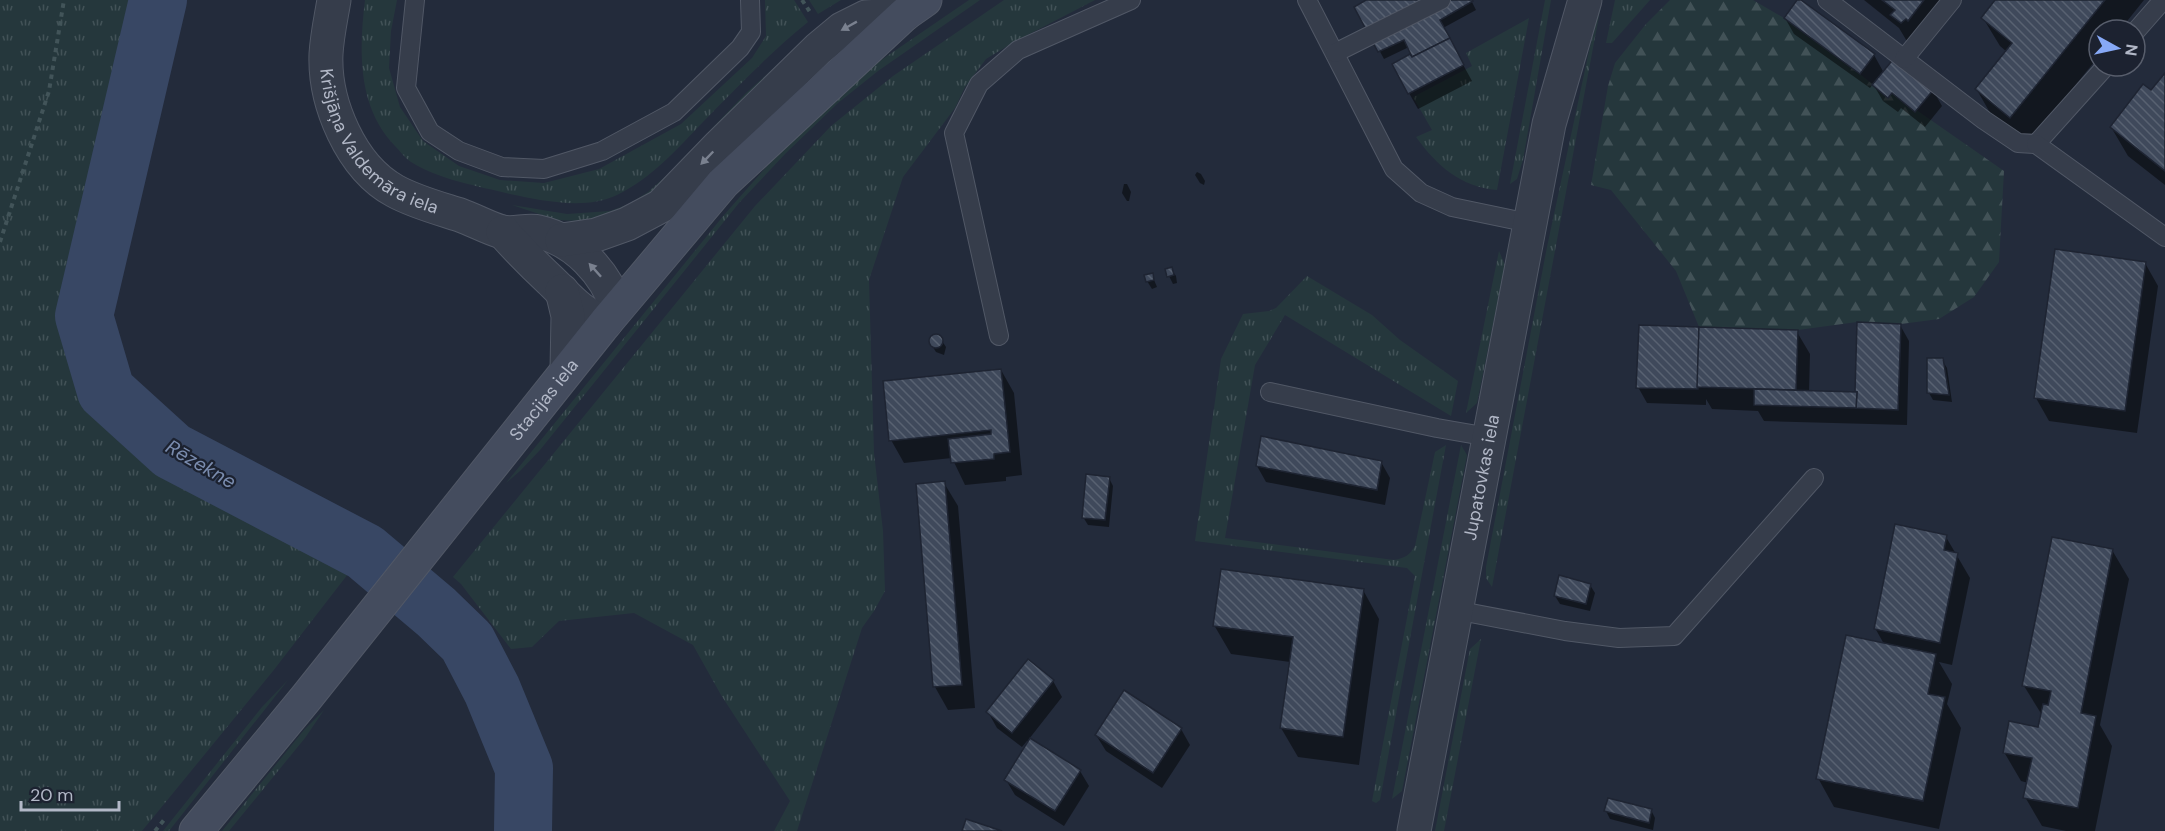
<svg xmlns="http://www.w3.org/2000/svg" width="2165" height="831" viewBox="0 0 2165 831" font-family="'DM Sans',sans-serif">
  <style>
    .grass { fill: url(#grass-tufts) }
    .forest { fill: url(#forest-firs) }
    .shadow { fill: #0007 }
    .lines { fill: none; stroke-linecap: round; stroke-linejoin: round }
    .river { stroke: #384764; stroke-width: 58 }
    .building { fill: url(#building-back-hatch); stroke: #1e2432; stroke-width: 1.5 }
    .service-casing { stroke: #515866; stroke-width: 20 }
    .minor-casing { stroke: #515866; stroke-width: 35 }
    .secondary-casing { stroke: #515866; stroke-width: 35 }
    .path { stroke: #425459; stroke-width: 4; stroke-dasharray: 4.5 4.5; stroke-linecap: butt }
    .service { stroke: #363d4b; stroke-width: 18 }
    .minor { stroke: #363d4b; stroke-width: 33 }
    .secondary { stroke: #444c5e; stroke-width: 33 }
    .oneway { fill: #7a818f }
    .labels { text-anchor: middle; stroke-width: 4.5; stroke-linejoin: round; paint-order: stroke }
    .street-label { font-size: 18px; fill: #b2b8c7; stroke: #1c2230 }
    .water-label { font-size: 20px; font-style: italic; fill: #7a8cae; stroke: #1c2230 }
  </style>
  <defs>
    <pattern id="grass-tufts" width="24" height="20" patternUnits="userSpaceOnUse" patternTransform="scale(1.5)"><rect width="24" height="20" fill="#25373c"/><path d="M3 7l-1-3M5 7V3M7 7l1-3M15 17l-1-3M17 17v-4M19 17l1-3" fill="none" stroke="#425257"/></pattern>
    <pattern id="forest-firs" width="22" height="20" patternUnits="userSpaceOnUse" patternTransform="scale(1.5)"><rect width="22" height="20" fill="#25373c"/><path d="M5 1l3.5 6h-7zM16 11l3.5 6h-7z" fill="#425257"/></pattern>
    <pattern id="building-back-hatch" width="6" height="6" patternUnits="userSpaceOnUse" patternTransform="scale(1.5)"><rect width="6" height="6" fill="#3f495b"/><path d="M-1 5l2 2M0 0l6 6M5-1l2 2" fill="none" stroke="#586171"/></pattern>
  </defs>
  <rect width="100%" height="100%" fill="#232b3b"/>
  <g class="grass">
    <polygon points="0,0 157,0 91,341 155,435 365,552 273,671 142,831 0,831"/>
    <path d="M365,0H397L391,31L389,68L400,107L423,141L459,166L500,180L544,183L599,169L681,124L752,58L766,36L765,0H794L808,22C771,52 737,87 703,122C677,149 652,178 617,195C586,210 543,201 510,194C478,186 440,180 411,162C405,158 400,151 395,146C357,107 359,50 365,0Z"/>
    <polygon points="809,0 841,0 818,14"/>
    <polygon points="864,0 878,0 655,194 613,217 579,221 557,220 512,205 567,214 610,211 629,204 648,192 667,175 746,93 822,25"/>
    <polygon points="969,0 980,0 878,71 838,103 786,153 739,203 540,450 520,471 506,483 724,215 776,156 874,65"/>
    <polygon points="1004,0 1095,0 1014,42 986,59 965,87 955,108 903,177 869,280 874,453 883,531 885,591 874,611 862,628 797,831 774,831 790,801 721,695 693,645 634,613 559,621 532,647 511,649 461,584 453,577 755,206 831,126 893,76"/>
    <polygon points="1545,0 1551,0 1523,160 1517,179 1510,184"/>
    <polygon points="1600,0 1602,0 1492,587 1486,578 1486,567 1547,247"/>
    <polygon points="1615,0 1650,0 1612,43 1606,43"/>
    <path d="M1529,18L1497,190C1461,187 1437,166 1416,137L1432,130L1413,97L1472,66L1466,53Z"/>
    <polygon points="1499,251 1505,265 1477,403 1466,413"/>
    <path d="M1307,276L1372,315L1400,340L1458,381L1451,416L1285,315L1255,365L1225,538L1394,560C1405,558 1410,555 1415,546L1435,452L1446,445L1380,800L1376,803L1372,801L1415,576L1407,568L1195,541L1221,359L1243,314L1269,311L1276,308Z"/>
    <polygon points="1461,445 1467,455 1402,791 1392,799"/>
    <polygon points="1481,639 1444,831 1435,831 1470,649"/>
    <polygon points="288,680 169,831 163,831 262,707"/>
    <polygon points="324,710 305,738 229,831 222,831 304,730"/>
  </g>
  <polygon class="forest" points="1670,0 1753,0 1784,18 1860,74 1888,97 1892,93 2004,171 1999,262 1974,297 1939,319 1901,324 1857,322 1798,330 1699,327 1676,271 1611,190 1591,185 1608,86 1615,63 1646,24"/>
  <g class="shadow">
    <polygon points="1369,0 1471,0 1476,10 1443,28 1472,81 1418,109 1409,93 1415,64 1409,47 1384,59 1356,7"/>
    <polygon points="1799,0 1874,55 1884,73 1933,90 1942,106 1925,127 1901,108 1898,112 1883,101 1873,84 1870,88 1794,34 1785,18"/>
    <polygon points="1864,0 1961,0 1962,1 1925,48 1908,43 1899,28"/>
    <polygon points="1997,0 2144,0 2120,30 2099,30 2099,56 2027,145 1993,118 1977,90 2007,52 2000,46 1983,18"/>
    <polygon points="2165,75 2165,185 2128,156 2111,127 2151,92"/>
    <polygon points="1197,172 1201,174 1205,181 1204,185 1200,183 1195,175"/>
    <polygon points="1124,184 1127,184 1131,192 1129,201 1127,201 1122,193"/>
    <polygon points="2145,263 2158,286 2137,433 2049,421 2036,398"/>
    <polygon points="1171,269 1176,276 1177,283 1173,284 1169,276"/>
    <polygon points="1152,275 1157,287 1152,289 1147,281"/>
    <polygon points="1900,325 1909,341 1907,425 1764,421 1758,411 1712,409 1706,399 1706,405 1647,403 1638,387 1797,332 1810,354 1809,392 1856,393"/>
    <polygon points="938,335 946,347 944,355 936,352 931,344 931,339 934,336"/>
    <polygon points="1942,360 1947,368 1952,402 1933,400 1929,393"/>
    <polygon points="1001,370 1014,393 1022,475 1006,477 1006,481 965,485 952,458 904,463 891,440"/>
    <polygon points="1381,462 1390,478 1385,505 1266,482 1257,466"/>
    <polygon points="1109,478 1113,486 1109,527 1088,525 1083,517"/>
    <polygon points="944,483 958,506 975,708 948,710 935,687 918,485"/>
    <polygon points="1946,537 1970,578 1952,665 1939,662 1952,684 1947,704 1961,728 1939,829 1834,807 1818,778 1884,644 1875,628"/>
    <polygon points="2112,550 2129,579 2100,725 2112,746 2095,831 2066,831 2042,826 2025,797 2028,783 2021,781 2004,752 2039,729 2042,715 2024,686"/>
    <polygon points="1590,585 1595,593 1590,611 1560,604 1555,596"/>
    <polygon points="1363,590 1379,619 1359,765 1298,757 1281,728 1290,662 1231,654 1214,625"/>
    <polygon points="1053,681 1062,697 1029,739 1080,771 1089,786 1064,826 1015,795 1006,780 1029,742 1027,741 1022,747 997,728 988,712"/>
    <polygon points="1181,729 1190,745 1162,788 1106,751 1096,735"/>
    <polygon points="1651,810 1655,818 1653,830 1610,819 1606,811"/>
  </g>
  <g class="lines">
    <polyline class="river" points="158,0 84,316 106,391 172,451 365,552 436,612 467,642 492,690 524,768 523,831"/>
  </g>
  <g class="building">
    <polygon points="1366,0 1472,0 1473,1 1440,20 1450,38 1412,57 1404,40 1378,52 1354,7"/>
    <polygon points="1797,0 1801,0 1875,54 1860,74 1784,18"/>
    <polygon points="1882,0 1924,0 1908,21 1906,19 1901,23 1890,15 1895,10"/>
    <polygon points="1995,0 2105,0 2010,118 1975,89 2012,43 1981,18"/>
    <polygon points="1450,38 1464,65 1408,94 1392,64 1410,54 1412,57"/>
    <polygon points="1895,57 1934,89 1915,112 1892,93 1888,98 1872,85"/>
    <polygon points="2165,73 2165,171 2110,127 2143,84 2151,90"/>
    <polygon points="2055,249 2146,262 2125,411 2034,398"/>
    <polygon points="1172,267 1174,275 1167,277 1165,269"/>
    <polygon points="1153,273 1154,280 1146,282 1144,275"/>
    <polygon points="1857,322 1901,324 1898,410 1856,408 1857,392 1855,392"/>
    <polygon points="1639,325 1699,327 1698,389 1636,388"/>
    <polygon points="1699,327 1798,330 1796,390 1697,387"/>
    <circle cx="936" cy="341" r="7"/>
    <polygon points="1927,358 1943,358 1949,395 1927,393"/>
    <polygon points="1001,369 1010,452 994,454 994,459 951,463 948,439 991,434 991,430 889,441 883,381"/>
    <polygon points="1754,389 1857,392 1856,408 1754,405"/>
    <polygon points="1261,436 1382,461 1377,490 1256,466"/>
    <polygon points="1086,474 1110,477 1105,520 1082,518"/>
    <polygon points="945,481 962,685 933,687 916,484"/>
    <polygon points="1895,524 1947,535 1944,550 1958,553 1940,643 1874,629"/>
    <polygon points="2052,537 2113,549 2081,713 2096,716 2078,808 2023,798 2032,758 2003,753 2009,721 2038,727 2043,704 2048,705 2051,691 2022,686"/>
    <polygon points="1221,569 1364,589 1343,737 1280,728 1293,637 1213,626"/>
    <polygon points="1559,575 1591,584 1586,604 1554,596"/>
    <polygon points="1846,635 1936,654 1928,694 1945,697 1923,801 1816,779"/>
    <polygon points="1028,659 1054,680 1012,733 986,712"/>
    <polygon points="1124,690 1182,728 1153,773 1095,735"/>
    <polygon points="1030,738 1081,770 1055,811 1004,780"/>
    <polygon points="1608,798 1652,809 1649,823 1604,811"/>
    <polygon points="966,819 1002,831 962,831"/>
  </g>
  <g class="lines">
    <defs>
      <g id="service">
        <polyline points="415,0 406,88 430,132 459,151 502,167 544,169 602,151 674,112 740,48 751,32 750,0"/>
        <polyline points="1307,0 1394,169 1421,193 1452,207 1529,223"/>
        <polyline points="1827,0 1984,120 2018,143 2036,144 2106,66"/>
        <polyline points="2135,32 2163,0"/>
        <polyline points="1335,53 1441,0"/>
        <polyline points="1904,59 1952,0"/>
        <polyline points="2036,144 2165,237"/>
        <polyline points="999,336 954,133 979,84 1018,50 1131,0"/>
        <polyline points="1270,392 1437,428 1489,437"/>
        <polyline points="1455,610 1565,631 1619,638 1674,636 1814,478"/>
      </g>
      <g id="minor">
        <path id="s1" d="M334,0C331,18 327,36 326,54C324,103 351,167 395,191C415,202 438,208 460,215C474,220 488,228 502,232C514,235 527,229 539,232C575,240 606,273 617,308"/>
        <path d="M503,232C518,249 533,264 550,280C568,297 581,315 606,322"/>
        <polyline points="562,240 596,235 627,224 661,206 720,145 818,49 842,29 866,17 905,14"/>
        <polyline points="562,291 568,316 567,370"/>
        <path id="s2" d="M1414,831L1549,124L1585,0"/>
      </g>
      <g id="secondary">
        <path id="s3" d="M196,831L306,698L606,322L723,183L905,14L925,0"/>
      </g>
    </defs>
    <use href="#service" class="service-casing"/>
    <use href="#minor" class="minor-casing"/>
    <use href="#secondary" class="secondary-casing"/>
    <g class="path">
      <polyline points="802,0 810,12"/>
      <polyline points="0,242 49,91 64,0"/>
      <polyline points="155,831 164,820"/>
    </g>
    <use href="#service" class="service"/>
    <use href="#minor" class="minor"/>
    <use href="#secondary" class="secondary"/>
  </g>
  <defs><path id="oneway-solid" d="M-6-.8H1V-3.2L6.5 0L1 3.2V.8H-6Z" transform="scale(1.5)"/></defs>
  <g class="oneway">
    <use href="#oneway-solid" transform="translate(849 26) rotate(151)"/>
    <use href="#oneway-solid" transform="translate(707 158) rotate(134)"/>
    <use href="#oneway-solid" transform="translate(595 270) rotate(-132)"/>
  </g>
  <g class="labels">
    <g class="street-label">
      <text dy="6" stroke="none"><textPath href="#s1" startOffset="165">Krišjāņa Valdemāra iela</textPath></text>
      <text dy="6" stroke="none"><textPath href="#s3" startOffset="554">Stacijas iela</textPath></text>
      <text dy="6" stroke="none"><textPath href="#s2" startOffset="360">Jupatovkas iela</textPath></text>
    </g>
    <g class="water-label">
      <text transform="translate(201 464) rotate(30)" y="7">Rēzekne</text>
    </g>
  </g>
  <g transform="translate(2117 48) rotate(98)"><circle r="28" fill="#1c2230" stroke="#585e6c" stroke-width="1.5"/>
  <path d="M0-4.5L10 22L0 15L-10 22Z" fill="#87a9f6"/>
  <text y="-9" font-size="16" font-weight="bold" text-anchor="middle" fill="#b2b8c7">N</text>
  </g>
  <path d="M21 801v9h98v-9" fill="none" stroke="#b2b8c7" stroke-width="3"/>
  <text x="30" y="801" font-size="18" fill="#b2b8c7" stroke="#1c2230" stroke-width="4.5" paint-order="stroke">20 m</text>
</svg>
